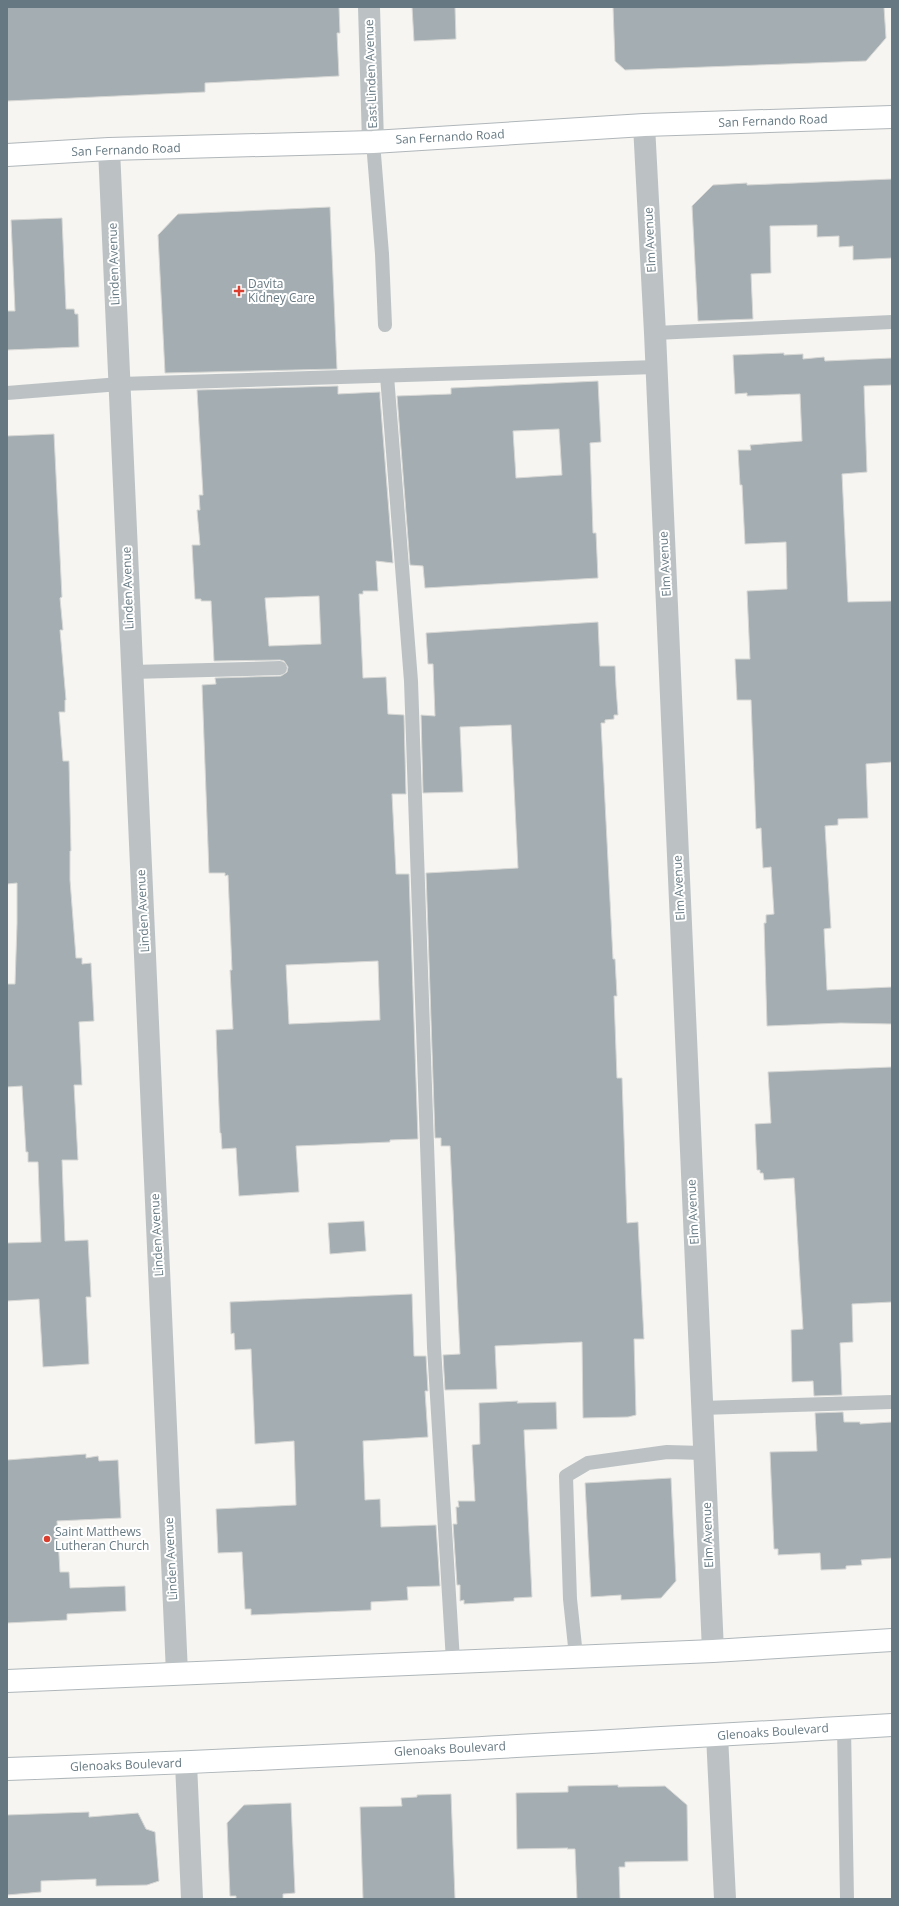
<svg xmlns="http://www.w3.org/2000/svg" width="899" height="1906" viewBox="0 0 899 1906" font-family="'Open Sans',sans-serif">
  <style>
    .building { fill: #a4aeb2; stroke: #d7d7d5; fill-rule: evenodd }
    .lines { fill: none; stroke-linecap: round; stroke-linejoin: round }
    .secondary-casing { stroke: #afb6b9; stroke-width: 24 }
    .primary-casing { stroke: #b0b6b9; stroke-width: 24 }
    .service { stroke: #bcc2c4; stroke-width: 14 }
    .minor { stroke: #bcc2c4; stroke-width: 22 }
    .secondary { stroke: #fff; stroke-width: 22 }
    .primary { stroke: #fff; stroke-width: 22 }
    .poi-dot { fill: #da3e2e; stroke: #fff; stroke-width: 1.5 }
    .labels { text-anchor: middle; stroke-width: 4; stroke-linejoin: round; paint-order: stroke }
    .street-label { font-size: 12px; fill: #667982; stroke: #fff }
    .poi-label { font-size: 12px; fill: #667982; stroke: #fff; text-anchor: start }
  </style>
  <rect width="100%" height="100%" fill="#f6f5f2"/>
  <g class="building">
    <polygon points="7,7 339,7 340,33 337,33 339,76 205,83 205,92 7,101"/>
    <polygon points="412,7 455,7 456,39 414,41"/>
    <polygon points="613,7 884,7 886,38 866,61 625,70 615,61"/>
    <polygon points="892,179 892,258 853,260 853,246 839,247 839,236 817,237 817,225 770,226 771,273 751,274 753,319 698,321 692,206 713,185 747,183 747,185"/>
    <polygon points="330,207 337,369 165,373 158,235 178,214"/>
    <polygon points="62,218 66,309 74,309 75,314 78,314 79,347 7,350 7,311 15,311 11,220"/>
    <polygon points="784,353 784,355 803,354 803,359 824,357 825,361 892,358 892,385 864,386 867,472 842,474 848,602 892,601 892,762 866,764 868,818 838,819 838,825 825,826 831,928 824,929 827,990 892,987 892,1024 841,1023 767,1026 764,923 766,923 766,915 774,914 771,867 763,868 761,828 756,829 751,700 737,700 735,659 750,659 747,591 787,589 786,542 745,544 742,485 740,485 738,450 751,450 750,445 802,441 800,394 747,396 747,393 735,394 733,355"/>
    <path d="M598,381L601,442L590,443L593,533H596L598,578L425,588L423,566L410,565L397,396L451,394V388ZM559,429L562,475L516,478L513,431Z"/>
    <path d="M338,386V394L380,392V397L393,563L376,561L378,591H363V594H359L363,678L386,677L388,714L404,715L406,794H392L396,874H409L418,1139L390,1140V1142L296,1146L299,1192L239,1196L236,1148L222,1149L221,1133H220L216,1030L233,1029L230,970H232L228,875L225,876V873H209L202,685L216,684L215,678L281,676L287,672L288,667L284,661L280,660L214,661L211,601H201V599H195L192,545H200L197,510H200L199,495H203L197,390ZM319,596L321,644L269,646L265,598ZM378,961L380,1020L289,1024L286,965Z"/>
    <polygon points="54,434 62,597 60,598 63,630 60,630 66,700 65,700 65,712 59,712 63,761 69,761 71,851 70,851 70,880 76,958 82,958 82,964 91,963 94,1021 79,1022 82,1085 74,1085 78,1160 62,1160 65,1241 88,1240 91,1297 86,1297 89,1364 43,1367 39,1299 7,1301 7,1243 41,1242 38,1162 28,1162 28,1152 26,1152 22,1086 7,1087 7,984 15,984 17,924 17,883 7,884 7,436"/>
    <polygon points="598,622 600,666 615,666 616,687 618,715 614,715 614,719 605,720 605,723 601,723 613,959 615,959 617,996 614,996 617,1078 622,1078 627,1223 638,1222 644,1339 634,1339 636,1415 628,1417 583,1418 582,1342 495,1346 497,1389 445,1390 443,1355 460,1354 450,1146 441,1146 441,1138 435,1138 426,873 518,868 511,725 460,727 463,792 423,793 421,715 435,716 433,664 428,664 426,633"/>
    <polygon points="892,1067 892,1302 852,1304 853,1342 840,1343 842,1395 814,1396 813,1381 792,1382 791,1330 803,1329 794,1178 764,1180 763,1173 760,1173 760,1170 757,1170 755,1124 771,1123 768,1072"/>
    <polygon points="364,1221 366,1251 330,1254 328,1223"/>
    <polygon points="412,1294 414,1356 426,1356 428,1391 425,1391 428,1437 363,1441 365,1500 380,1499 381,1527 436,1525 440,1586 407,1587 408,1600 371,1602 371,1610 251,1615 251,1609 245,1609 242,1552 218,1553 216,1509 296,1505 294,1441 255,1444 251,1349 235,1350 234,1333 231,1334 230,1302"/>
    <polygon points="518,1401 517,1403 556,1402 557,1429 524,1430 532,1597 514,1598 514,1601 464,1604 464,1600 460,1601 460,1585 457,1585 453,1524 457,1524 456,1507 459,1507 458,1501 475,1501 472,1445 480,1444 479,1403"/>
    <polygon points="843,1412 844,1422 860,1422 860,1424 892,1422 892,1558 861,1560 862,1565 846,1566 846,1569 821,1570 820,1553 778,1555 778,1549 774,1549 770,1452 817,1451 815,1413"/>
    <polygon points="86,1454 86,1458 98,1456 99,1461 118,1460 121,1518 57,1521 60,1572 69,1572 70,1588 125,1586 126,1611 67,1614 67,1620 7,1623 7,1460"/>
    <polygon points="671,1478 676,1581 661,1598 621,1600 621,1595 591,1597 585,1483"/>
    <polygon points="618,1785 618,1787 665,1786 687,1805 688,1861 625,1862 625,1867 619,1867 620,1899 577,1899 575,1849 567,1849 568,1848 517,1849 516,1793 568,1792 568,1786"/>
    <polygon points="451,1794 455,1899 363,1899 360,1807 402,1806 401,1798 417,1797 417,1795"/>
    <polygon points="291,1803 295,1893 283,1894 283,1899 236,1899 236,1896 230,1896 227,1823 244,1805"/>
    <polygon points="89,1812 89,1817 138,1813 146,1829 155,1832 159,1881 147,1885 96,1886 96,1879 41,1881 41,1892 7,1895 7,1815"/>
  </g>
  <g class="lines">
    <defs>
      <g id="secondary">
        <polyline points="7,1681 713,1651 892,1640"/>
        <path d="M7,1769C302,1759 597,1742 892,1725"/>
      </g>
      <polyline id="primary" points="7,155 109,149 373,142 644,125 892,117"/>
    </defs>
    <use href="#secondary" class="secondary-casing"/>
    <use href="#primary" class="primary-casing"/>
    <g class="service">
      <polyline points="373,142 382,254 385,325"/>
      <polyline points="655,333 892,322"/>
      <polyline points="387,376 411,681 434,1347 453,1661"/>
      <polyline points="7,393 120,384 656,367"/>
      <polyline points="132,672 280,668"/>
      <polyline points="702,1408 892,1402"/>
      <polyline points="576,1656 570,1599 566,1476 588,1463 667,1452 704,1453"/>
      <polyline points="844,1727 847,1899"/>
    </g>
    <g class="minor">
      <polyline points="369,7 373,142"/>
      <polyline points="644,125 655,333 713,1651"/>
      <polyline points="109,149 177,1673"/>
      <polyline points="717,1735 725,1899"/>
      <polyline points="186,1763 192,1899"/>
    </g>
    <use href="#secondary" class="secondary"/>
    <use href="#primary" class="primary"/>
  </g>
  <g class="poi-dot">
    <path d="M237 285h4v4h4v4h-4v4h-4v-4h-4v-4h4z"/>
    <circle cx="47" cy="1539" r="4"/>
  </g>
  <g class="labels">
    <g class="street-label">
      <text transform="translate(371 74) rotate(-92)" y="4">East Linden Avenue</text>
      <text transform="translate(773 121) rotate(-2)" y="4">San Fernando Road</text>
      <text transform="translate(450 137) rotate(-3)" y="4">San Fernando Road</text>
      <text transform="translate(126 150) rotate(-2)" y="4">San Fernando Road</text>
      <text transform="translate(650 240) rotate(-93)" y="4">Elm Avenue</text>
      <text transform="translate(114 264) rotate(-92)" y="4">Linden Avenue</text>
      <text transform="translate(665 564) rotate(-93)" y="4">Elm Avenue</text>
      <text transform="translate(128 588) rotate(-92)" y="4">Linden Avenue</text>
      <text transform="translate(679 888) rotate(-93)" y="4">Elm Avenue</text>
      <text transform="translate(143 911) rotate(-93)" y="4">Linden Avenue</text>
      <text transform="translate(693 1212) rotate(-93)" y="4">Elm Avenue</text>
      <text transform="translate(157 1235) rotate(-93)" y="4">Linden Avenue</text>
      <text transform="translate(708 1535) rotate(-92)" y="4">Elm Avenue</text>
      <text transform="translate(171 1559) rotate(-93)" y="4">Linden Avenue</text>
      <text transform="translate(773 1732) rotate(-4)" y="4">Glenoaks Boulevard</text>
      <text transform="translate(450 1749) rotate(-3)" y="4">Glenoaks Boulevard</text>
      <text transform="translate(126 1765) rotate(-2)" y="4">Glenoaks Boulevard</text>
    </g>
    <g class="poi-label">
      <text x="248" y="288">Davita<tspan x="248" dy="14">Kidney Care</tspan></text>
      <text x="55" y="1536">Saint Matthews<tspan x="55" dy="14">Lutheran Church</tspan></text>
    </g>
  </g>
  <rect width="899" height="1906" fill="none" stroke="#667982" stroke-width="16"/>
</svg>
